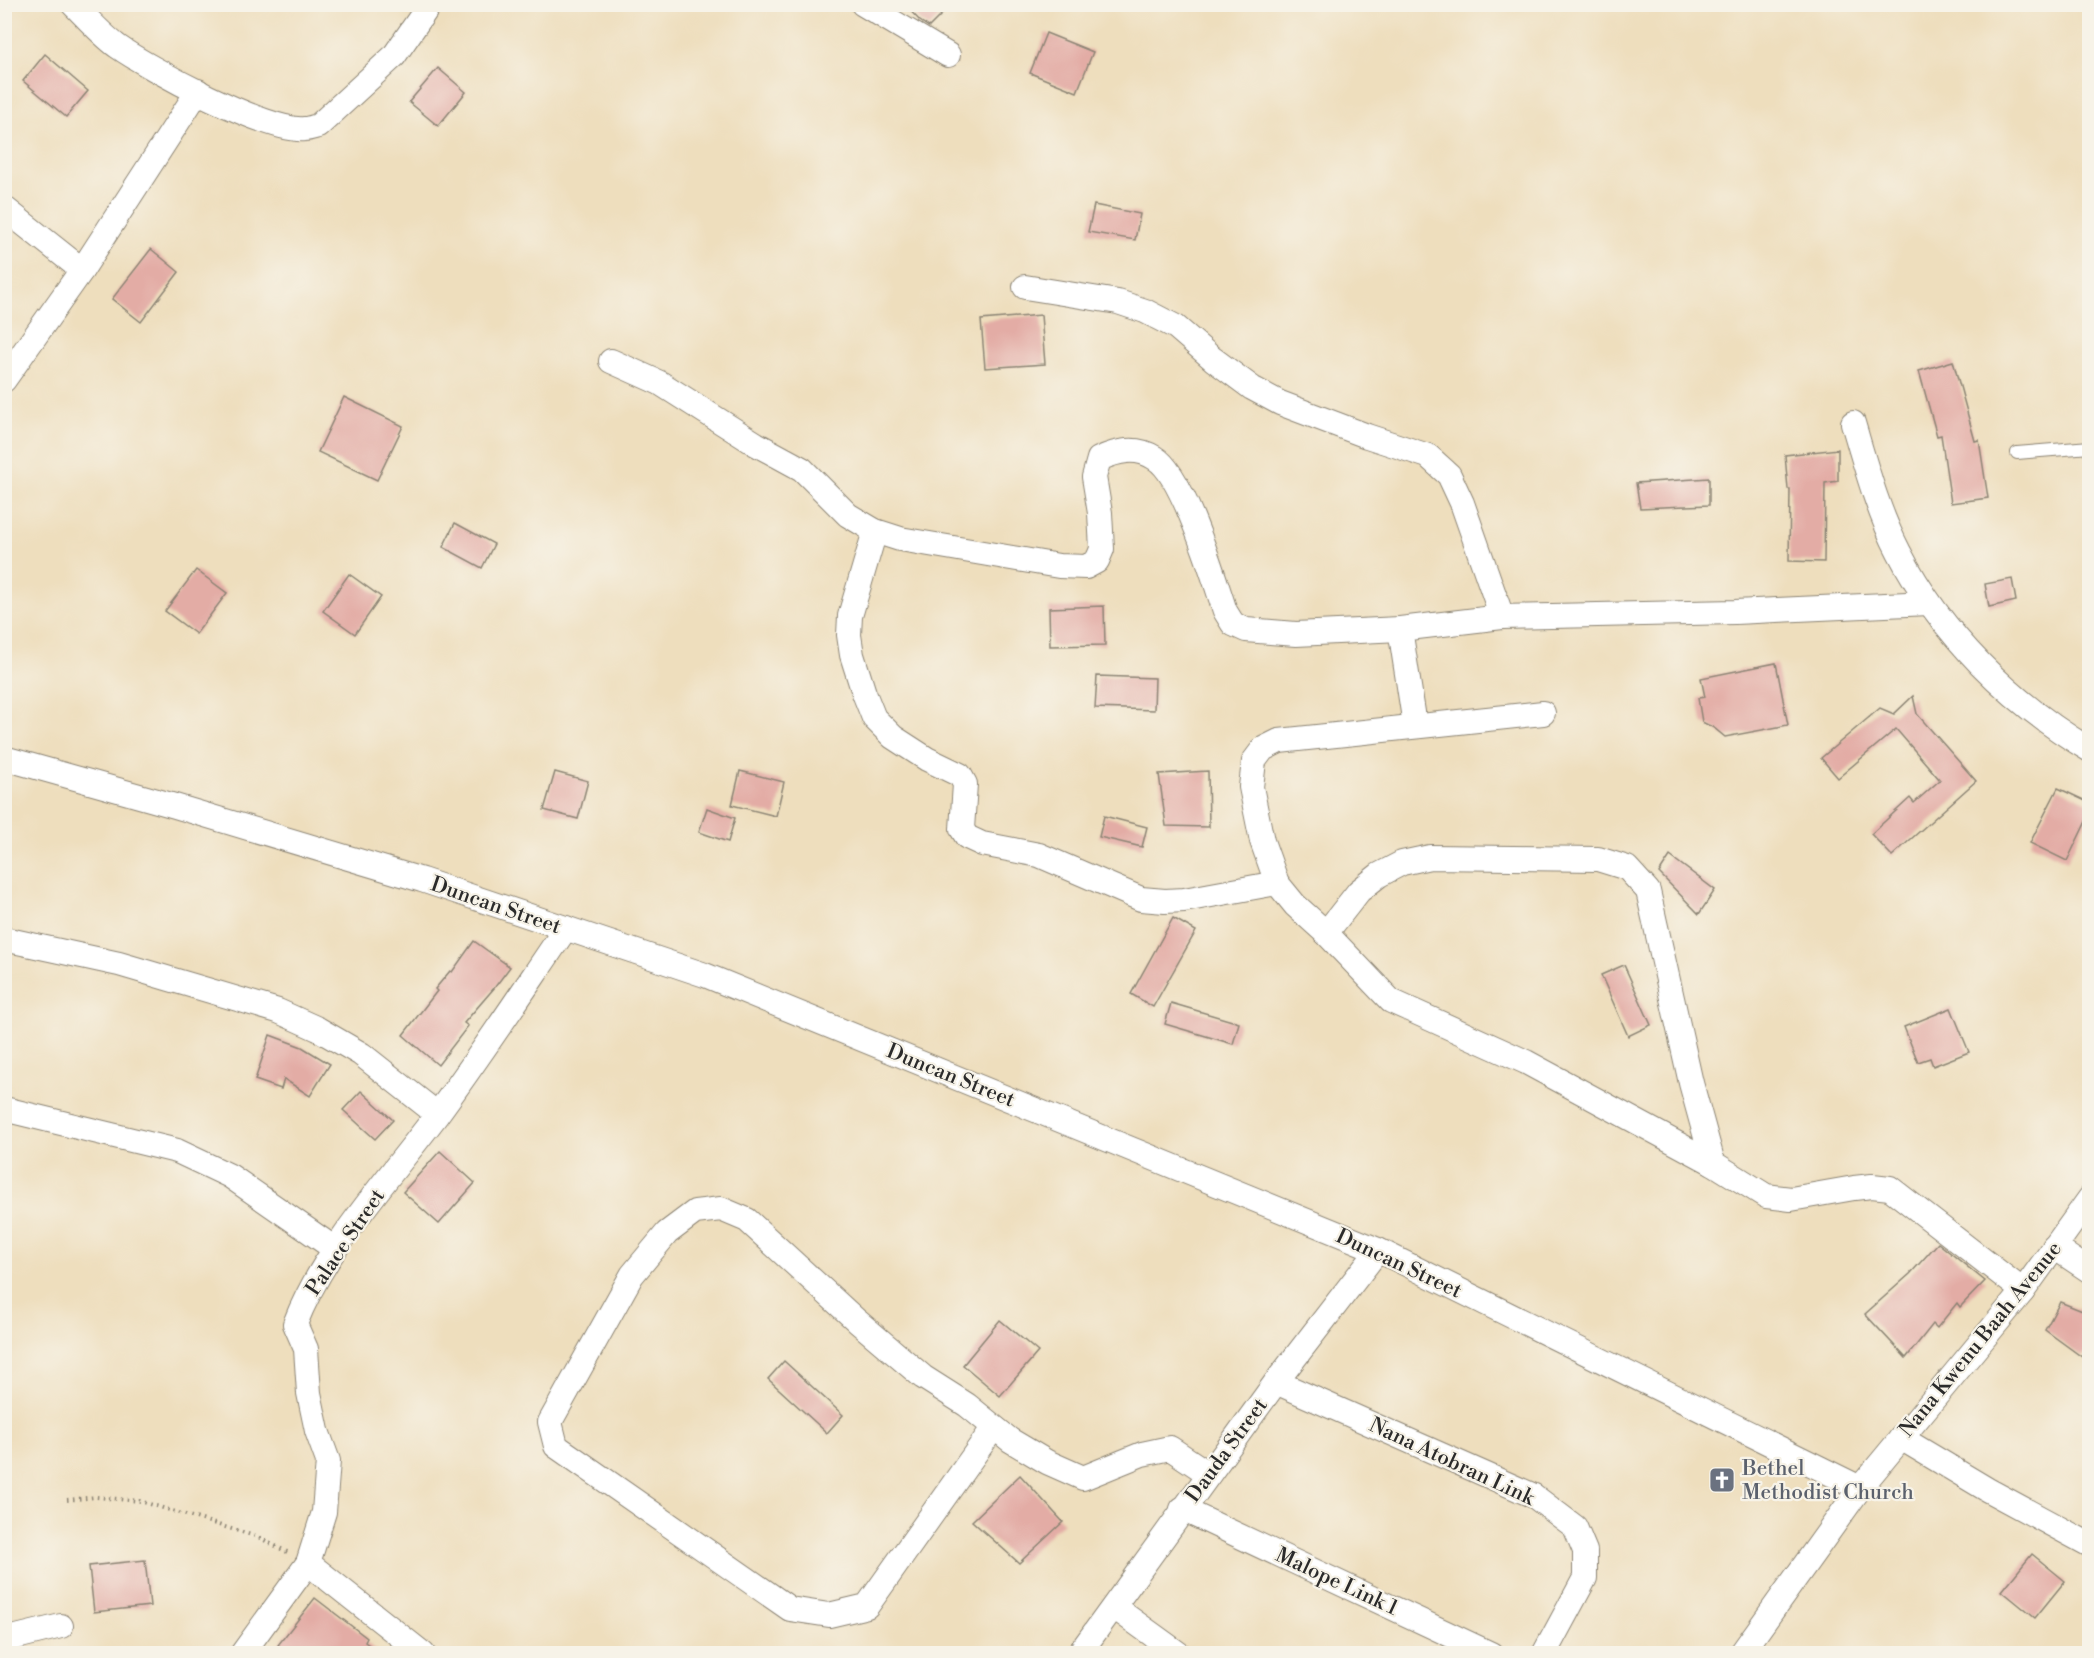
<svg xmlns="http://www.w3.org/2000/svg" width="2094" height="1658" viewBox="0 0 2094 1658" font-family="'Libre Bodoni',serif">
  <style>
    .building { fill: #e3aca5 }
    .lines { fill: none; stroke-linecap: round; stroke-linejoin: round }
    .service-casing { stroke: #8c8474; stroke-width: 14 }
    .minor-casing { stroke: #8c8474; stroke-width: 26 }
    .path { stroke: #8c8474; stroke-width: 4; stroke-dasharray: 1.5 4.5; stroke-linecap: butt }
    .service { stroke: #fff; stroke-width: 12 }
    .minor { stroke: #fff; stroke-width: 24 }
    .labels { text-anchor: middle; stroke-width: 4.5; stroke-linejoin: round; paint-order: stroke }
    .street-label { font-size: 21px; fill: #2b2b2b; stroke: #f7f3e8 }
    .worship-label { font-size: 21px; fill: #5b616d; stroke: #f7f3e8; text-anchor: start }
  </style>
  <rect width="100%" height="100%" fill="#f7f3e8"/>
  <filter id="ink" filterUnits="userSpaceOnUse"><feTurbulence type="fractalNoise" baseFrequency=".0167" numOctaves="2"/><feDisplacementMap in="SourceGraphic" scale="12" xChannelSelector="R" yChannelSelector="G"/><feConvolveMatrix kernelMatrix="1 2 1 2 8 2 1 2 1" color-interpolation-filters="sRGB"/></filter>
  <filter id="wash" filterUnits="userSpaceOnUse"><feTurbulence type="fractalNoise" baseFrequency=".008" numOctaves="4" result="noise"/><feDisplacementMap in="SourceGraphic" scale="24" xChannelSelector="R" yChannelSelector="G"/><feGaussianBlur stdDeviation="1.35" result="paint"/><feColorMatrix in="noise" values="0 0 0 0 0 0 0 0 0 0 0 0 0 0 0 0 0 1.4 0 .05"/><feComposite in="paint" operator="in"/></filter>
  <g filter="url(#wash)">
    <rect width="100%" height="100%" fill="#eedebd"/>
    <g id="blocks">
      <g class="building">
        <polygon points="904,4 952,4 929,27 920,21"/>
        <polygon points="1046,33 1093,52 1077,92 1030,73"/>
        <polygon points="45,54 88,91 66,117 23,81"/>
        <polygon points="438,68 466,92 438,126 409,102"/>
        <polygon points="1094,205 1140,214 1135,240 1088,232"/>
        <polygon points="151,249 179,272 141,322 112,299"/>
        <polygon points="1041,315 1045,364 985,368 981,320"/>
        <polygon points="1953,361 1975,441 1979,440 1988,498 1951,503 1941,435 1937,436 1919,371"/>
        <polygon points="344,397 403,426 377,480 318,452"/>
        <polygon points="1838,449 1838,481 1825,483 1824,562 1789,561 1790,489 1788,489 1785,455"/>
        <polygon points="1709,478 1709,505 1640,508 1636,483"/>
        <polygon points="455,523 494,544 482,568 443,547"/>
        <polygon points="196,570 227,593 196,634 165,611"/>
        <polygon points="349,574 381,597 355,634 323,611"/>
        <polygon points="2012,579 2016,601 1989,607 1985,584"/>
        <polygon points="1104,606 1105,645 1050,646 1049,608"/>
        <polygon points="1776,663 1788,725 1725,737 1714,728 1702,722 1698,698 1705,697 1701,678"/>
        <polygon points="1097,676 1155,678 1154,710 1095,708"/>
        <polygon points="1913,696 1917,714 1976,781 1892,856 1871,834 1910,798 1914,803 1940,780 1896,729 1838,778 1821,758 1880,708 1894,714"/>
        <polygon points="740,771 784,782 776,816 732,805"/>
        <polygon points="1208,771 1209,827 1166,826 1159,774"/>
        <polygon points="555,772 588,781 578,819 544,810"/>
        <polygon points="2058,788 2090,803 2090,813 2067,861 2030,843"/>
        <polygon points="707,808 735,818 728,842 699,832"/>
        <polygon points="1104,816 1147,827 1142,847 1099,837"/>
        <polygon points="1670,856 1715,890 1699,914 1659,873"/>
        <polygon points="1173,918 1196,931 1153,1007 1131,994"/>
        <polygon points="474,941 510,967 495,987 464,1023 468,1026 438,1065 403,1035 437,991 435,989 450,971 452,972"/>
        <polygon points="1624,965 1651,1025 1628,1036 1601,975"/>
        <polygon points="1171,1003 1239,1023 1233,1044 1165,1024"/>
        <polygon points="1951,1008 1969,1052 1933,1066 1930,1058 1918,1062 1904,1027"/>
        <polygon points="270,1035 302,1047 330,1064 310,1096 284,1079 281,1089 255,1080"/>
        <polygon points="361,1091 393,1120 375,1139 343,1110"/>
        <polygon points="440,1151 475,1183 439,1224 403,1192"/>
        <polygon points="1938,1243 1985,1281 1960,1307 1957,1303 1937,1328 1933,1324 1906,1358 1865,1314 1910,1274"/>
        <polygon points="2060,1302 2090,1314 2090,1348 2082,1357 2045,1330"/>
        <polygon points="1000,1320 1038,1352 1000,1396 963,1365"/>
        <polygon points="784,1361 843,1415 827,1433 768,1379"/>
        <polygon points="1020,1475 1063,1522 1019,1563 972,1521"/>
        <polygon points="2032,1554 2065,1581 2035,1618 2002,1591"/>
        <polygon points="145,1560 150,1606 94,1612 89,1566"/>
        <polygon points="315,1598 367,1638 365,1642 380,1653 289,1653 278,1645"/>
      </g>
    </g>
  </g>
  <g filter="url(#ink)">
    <use href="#blocks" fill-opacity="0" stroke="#8c8474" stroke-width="1.5"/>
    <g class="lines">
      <defs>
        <polyline id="service" points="2017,453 2090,447"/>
        <g id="minor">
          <path d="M73,4C87,18 101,34 117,46C148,68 268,133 305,129C309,129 314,127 318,126L394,56L430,4"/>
          <polyline points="863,4 948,55"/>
          <polyline points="4,208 82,270"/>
          <polyline points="1025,287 1118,302 1145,311 1176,327 1213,359 1252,388 1280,403 1367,436 1428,456 1449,475 1462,503 1502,617"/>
          <path d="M611,361L660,383L756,444L802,469L848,515L875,531L900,539L1059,566L1086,567L1097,561L1102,549L1100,513L1094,477L1099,459C1117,451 1136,446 1155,458C1183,474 1214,578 1225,611L1233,624L1246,630L1296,634L1400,629L1502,617L1735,612L1929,603"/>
          <polyline points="4,380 82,270 198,91"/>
          <path d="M1853,423C1866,467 1878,512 1899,552C1941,634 2011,703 2090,750"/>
          <polyline points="875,531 850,616 849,635 852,655 864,693 874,718 893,737 927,759 960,775 965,784 962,829 967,837 982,844 1039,855 1141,899 1165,901 1184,900 1277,883"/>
          <polyline points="1400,629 1415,725"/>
          <polyline points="1543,713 1279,741 1263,749 1254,761 1251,787 1262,841 1277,883 1295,905 1326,933 1391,1001 1526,1062 1713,1163 1766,1196 1791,1199 1854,1188 1872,1186 1890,1188 2023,1291"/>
          <polyline points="4,758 175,806 422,880 705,975 1378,1250 1860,1488"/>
          <polyline points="1326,933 1359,891 1379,875 1402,863 1430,857 1598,859 1627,868 1648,891 1691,1083 1713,1163"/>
          <polyline points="4,939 119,964 278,1011 318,1029 361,1054 437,1114"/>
          <polyline points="4,1109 177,1151 230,1176 335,1249"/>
          <polyline points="2054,1247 2090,1271"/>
          <polyline points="1276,1382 1534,1496 1575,1527 1585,1551 1585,1578 1544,1654"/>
          <polyline points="994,1427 867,1606 829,1615 790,1609 556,1446 550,1422 632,1275 667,1233 695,1212 721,1209 747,1220 857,1321 923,1377 967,1405 1010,1440 1047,1462 1083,1478 1142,1454 1170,1448 1209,1474"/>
          <polyline points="1901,1438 1988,1490 2090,1545"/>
          <polyline points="1182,1509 1491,1654"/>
          <polyline points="308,1563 423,1654"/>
          <polyline points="1114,1607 1179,1654"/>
          <polyline points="4,1640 61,1626"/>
          <path d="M242,1654L308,1563L324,1512L328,1461L317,1431L309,1393L306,1349L295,1324C324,1249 387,1181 436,1116C481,1055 523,991 566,928"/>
          <polyline points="1079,1654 1276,1382 1378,1250"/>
          <polyline points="1741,1654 1860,1488 2023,1291 2090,1198"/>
        </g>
      </defs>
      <use href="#service" class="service-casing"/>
      <use href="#minor" class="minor-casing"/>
      <polyline class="path" points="67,1500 96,1497 140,1501 258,1537 289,1553"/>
      <use href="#service" class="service"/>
      <use href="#minor" class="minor"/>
    </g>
  </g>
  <defs>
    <symbol id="church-square" viewBox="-11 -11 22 22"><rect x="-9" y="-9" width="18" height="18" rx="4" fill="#6b7280" stroke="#f7f3e8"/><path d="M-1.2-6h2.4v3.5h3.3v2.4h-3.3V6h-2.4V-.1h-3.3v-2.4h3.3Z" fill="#fff"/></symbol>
  </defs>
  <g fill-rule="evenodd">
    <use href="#church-square" x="1707" y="1465" width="30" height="30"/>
  </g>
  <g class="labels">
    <g class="street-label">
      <text transform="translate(496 905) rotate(19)" y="7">Duncan Street</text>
      <text transform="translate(951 1075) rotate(22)" y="7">Duncan Street</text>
      <text transform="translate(345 1242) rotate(-56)" y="7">Palace Street</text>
      <text transform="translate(1399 1263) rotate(25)" y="7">Duncan Street</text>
      <text transform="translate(1980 1339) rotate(-51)" y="7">Nana Kwenu Baah Avenue</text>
      <text transform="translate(1226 1450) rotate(-54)" y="7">Dauda Street</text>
      <text transform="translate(1452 1461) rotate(25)" y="7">Nana Atobran Link</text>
      <text transform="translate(1337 1581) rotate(25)" y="7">Malope Link 1</text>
    </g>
    <g class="worship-label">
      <text x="1742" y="1475">Bethel<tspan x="1742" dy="24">Methodist Church</tspan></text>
    </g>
  </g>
  <rect width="2094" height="1658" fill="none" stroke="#f7f3e8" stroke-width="24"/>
</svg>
